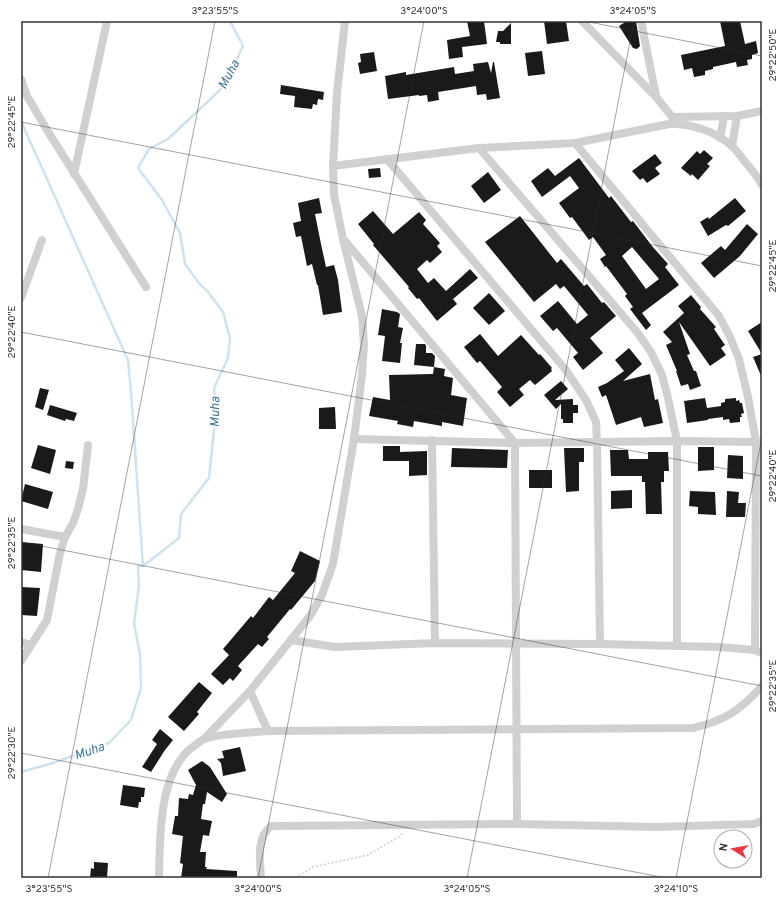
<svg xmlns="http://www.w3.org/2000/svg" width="783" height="899" viewBox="0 0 783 899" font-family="Overpass,sans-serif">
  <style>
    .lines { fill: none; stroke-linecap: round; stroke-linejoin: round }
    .stream { stroke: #cfe2ee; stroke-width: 2.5 }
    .building { fill: #1a1a1a; fill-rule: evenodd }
    .path { stroke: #cdcdcd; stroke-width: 1.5; stroke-dasharray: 2 2; stroke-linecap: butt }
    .street { stroke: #d0d0d0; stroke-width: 8 }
    .ticks { fill: none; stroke: #333; stroke-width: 1; stroke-opacity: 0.45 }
    .labels { text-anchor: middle; stroke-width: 4; stroke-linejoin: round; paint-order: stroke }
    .water-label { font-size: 13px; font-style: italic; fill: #3f7597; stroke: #fff }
    .neatline { fill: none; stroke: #333; stroke-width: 1.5 }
    .ticks-label { font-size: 10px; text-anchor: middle; fill: #333 }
  </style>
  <rect width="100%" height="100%" fill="#fff"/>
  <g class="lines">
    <g class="stream">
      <polyline points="21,121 128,360 131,392 143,566"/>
      <polyline points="21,772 53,763 109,743 131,720 141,688 140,654 134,623 139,586 138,566 143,566 179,538 181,514 209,478 216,412 214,388 228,358 230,338 223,312 208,292 198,282 185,264 180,233 162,200 138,168 149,149 168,139 219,91 236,61 243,46 230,21"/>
    </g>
  </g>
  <g class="building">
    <polygon points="467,21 484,21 487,44 462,47 463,57 449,59 447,40 470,36"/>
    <polygon points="544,21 566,21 569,41 547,44"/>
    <polygon points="627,21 636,21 640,46 637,49 633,48 619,26"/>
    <polygon points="720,21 740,21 745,44 756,41 758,53 752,55 752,59 747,60 748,65 737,67 736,62 713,67 713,69 705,71 705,75 694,77 692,68 684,70 681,55 725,46"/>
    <polygon points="511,23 511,44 500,44 500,42 496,42 498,31 503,31"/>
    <polygon points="542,51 545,74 528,76 525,53"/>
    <polygon points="374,52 377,71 360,74 358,63 361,62 360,54"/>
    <polygon points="488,62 491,73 493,62 494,62 500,98 487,100 486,94 477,95 476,86 438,92 439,100 428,102 427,95 419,96 419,95 388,99 385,76 406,72 406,75 454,67 455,74 474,71 473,64"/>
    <polygon points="281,85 324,92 323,100 318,99 317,105 313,104 312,109 294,107 295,96 280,94"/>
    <polygon points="704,150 713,158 707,164 710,166 698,180 692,174 691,176 681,168 697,151 700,154"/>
    <polygon points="655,154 662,163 655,168 660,174 647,183 643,178 640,180 632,171"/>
    <path d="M579,158L609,198L611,196L631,222L633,221L652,246L668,264L665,267L679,285L642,313L651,325L646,330L630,309L633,307L625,296L627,294L606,266L605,267L600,259L606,255L593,237L589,240L572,217L570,218L559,203L579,188L570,176L542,197L531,181L548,168L555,176ZM632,247L659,279L646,289L622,256Z"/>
    <polygon points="380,168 381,177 369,178 368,169"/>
    <polygon points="488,172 501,190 484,203 471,186"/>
    <polygon points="319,198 322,213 315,214 321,244 326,267 334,265 338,280 342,312 323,315 318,285 317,285 312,264 307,266 301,236 296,237 293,223 301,221 298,203"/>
    <polygon points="735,198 746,211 728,226 726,225 708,236 700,222 708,217 709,219"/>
    <polygon points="373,211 393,234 419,212 426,220 423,224 440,243 437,246 442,252 430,263 427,260 417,269 428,283 434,278 446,291 470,269 478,278 453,299 457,304 437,321 419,298 417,299 408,288 409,287 373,245 374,244 358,224"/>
    <polygon points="520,216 557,263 561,259 584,286 587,284 602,303 604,302 616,316 590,338 603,353 583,370 573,357 578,353 557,328 553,331 540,316 558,301 577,324 588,315 564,286 560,289 556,284 534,302 485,242"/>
    <polygon points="747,224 758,234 740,256 714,278 701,263 721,246 725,250"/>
    <polygon points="489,293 505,311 489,325 473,308"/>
    <polygon points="691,295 701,307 700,309 716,327 714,329 725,345 721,348 726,355 710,366 679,322 690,354 687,355 694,371 696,371 701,386 690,390 688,384 681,386 676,371 677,371 666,345 672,342 663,332 684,313 678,306"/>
    <polygon points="382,309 397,312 400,314 398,327 403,328 400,343 402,343 400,363 382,361 385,336 378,335"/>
    <polygon points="762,322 762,378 753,357 762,354 748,331"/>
    <polygon points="480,334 498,356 521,335 539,355 540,354 552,368 551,369 552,371 535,385 530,380 519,389 524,395 510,407 497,392 502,387 480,361 477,363 464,347"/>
    <polygon points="416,344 425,344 426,346 426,353 432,353 435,356 434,367 414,365"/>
    <polygon points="629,348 642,364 623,381 650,374 655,400 658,399 663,423 644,427 641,417 616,425 606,395 602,397 598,387 607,383 624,371 615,360"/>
    <polygon points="434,367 445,369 444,376 453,378 451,395 467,398 463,426 442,422 442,426 414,421 413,427 397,424 398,421 369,416 373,397 390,400 389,375 433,374"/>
    <polygon points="561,381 568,389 555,400 573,399 573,405 578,405 578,413 573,413 573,423 563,423 563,419 561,419 561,404 556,409 544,395"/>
    <polygon points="40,388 49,390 43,410 35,407"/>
    <polygon points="705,398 707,408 721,406 721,403 725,402 725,399 736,398 736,401 739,400 740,403 742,403 744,413 741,414 742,417 740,417 740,422 730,423 729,419 723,420 723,417 708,419 708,420 687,423 684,401"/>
    <polygon points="50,405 77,413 74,421 66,419 65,421 47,415"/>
    <polygon points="335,407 336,429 319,429 319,408"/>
    <polygon points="38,445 56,450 50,474 31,468"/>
    <polygon points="383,446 400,446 400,452 427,451 427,475 409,476 409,461 383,461"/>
    <polygon points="698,447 714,447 714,470 698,471"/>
    <polygon points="452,448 508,450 507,468 451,467"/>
    <polygon points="564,448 584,448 584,462 579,462 579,491 566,492"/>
    <polygon points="610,450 628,450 629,459 648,459 648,452 668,452 669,471 664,471 664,482 661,482 662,514 646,514 645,482 642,482 642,476 611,476"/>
    <polygon points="728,455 743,456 743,479 727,478"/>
    <polygon points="66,461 74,462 73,469 65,468"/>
    <rect x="529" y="470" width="23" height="18"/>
    <polygon points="25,484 53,492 48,509 21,501"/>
    <polygon points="632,490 632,508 611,509 611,491"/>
    <polygon points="690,491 715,492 716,515 698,514 698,507 689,506"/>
    <polygon points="727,491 739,492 738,503 746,503 745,517 726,517"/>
    <polygon points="21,542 43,544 41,572 21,570"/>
    <polygon points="300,551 320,561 315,581 291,610 290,609 267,637 269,639 262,647 258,644 238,666 242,670 233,681 230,678 223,685 211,674 229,655 223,649 251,616 253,618 269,597 273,600 295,573 291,571"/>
    <polygon points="21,587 40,588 37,616 21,615"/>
    <polygon points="199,682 212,693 197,712 199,714 184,731 168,717"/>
    <polygon points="160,729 173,740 165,750 151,772 142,767 157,744 152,740"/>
    <polygon points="240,747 246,771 223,776 221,763 217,759 224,758 222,751"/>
    <polygon points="202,761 210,767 227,794 222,802 207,792 205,804 203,804 201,819 212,821 209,836 203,835 200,852 206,852 205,867 207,867 206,869 237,871 237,878 181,878 183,864 180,863 183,836 172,834 175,816 178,816 179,798 188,799 189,794 193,795 196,785 188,770"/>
    <polygon points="123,785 145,788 144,797 141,797 141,802 139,802 138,808 120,805"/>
    <polygon points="94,862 108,863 107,878 90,878 91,868 94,869"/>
  </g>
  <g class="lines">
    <polyline class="path" points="295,878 313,867 368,855 400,836 403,833"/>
    <g class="street">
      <polyline points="582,21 656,97 677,123"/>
      <polyline points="641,21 656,96"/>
      <polyline points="21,79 27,96 47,130 146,287"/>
      <polyline points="672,117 737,116 762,111"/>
      <polyline points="720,138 724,116"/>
      <polyline points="575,143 719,316 730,337 739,359 748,397 756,442 755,650"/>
      <polyline points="732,146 737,116"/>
      <polyline points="479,148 637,332 651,352 662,375 668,398 677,441 677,646"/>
      <polyline points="387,159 565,369 586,400 596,422 597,442 600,644"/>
      <path d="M333,166L479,148L575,143L669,124C690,123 715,131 732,146C737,151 741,157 746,163C752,170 758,177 762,185"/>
      <polyline points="74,174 107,21"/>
      <polyline points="345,241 515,443 517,824"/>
      <polyline points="21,298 42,240"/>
      <polyline points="354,439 515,443 677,441 762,442"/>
      <polyline points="432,440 435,643"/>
      <polyline points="21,529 65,537"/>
      <polyline points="291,640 335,647 435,643 600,644 719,647 755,650 762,653"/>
      <polyline points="21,642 31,645"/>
      <polyline points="21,661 47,620 60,553 65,537 73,523 78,509 83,489 88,445"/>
      <polyline points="250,691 268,731"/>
      <polyline points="205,738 250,691 310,616 322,595 333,564 354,439 362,375 364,344 362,316 343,239 334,195 333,166 337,93 345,21"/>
      <path d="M159,878C160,838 158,771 194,746C198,743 202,739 207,738C225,733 249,733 268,731L693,728C724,721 741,710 762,686"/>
      <path d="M261,878C260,860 256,838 271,826L517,824L657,827L754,824L762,821"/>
    </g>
  </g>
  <path class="ticks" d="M584,21L762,56M21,122L762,266M21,332L762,476M21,542L762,686M21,753L666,878M48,878L215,21M258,878L424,21M467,878L634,21M676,878L762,437"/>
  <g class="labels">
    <g class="water-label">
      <text transform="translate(228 74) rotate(-61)" y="5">Muha</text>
      <text transform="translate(214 412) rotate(-89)" y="5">Muha</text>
      <text transform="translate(89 750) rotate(-18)" y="5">Muha</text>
    </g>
  </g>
  <rect width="783" height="899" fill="none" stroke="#ffffff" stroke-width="44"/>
  <g transform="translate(733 849) rotate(281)"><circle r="19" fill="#ffffff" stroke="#adadad"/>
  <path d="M0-3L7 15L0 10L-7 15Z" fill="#e63946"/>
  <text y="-6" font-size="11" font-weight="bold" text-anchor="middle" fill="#333333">N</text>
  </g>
  <rect x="22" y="22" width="739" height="855" class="neatline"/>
  <g class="ticks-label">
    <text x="215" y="14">3°23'55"S</text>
    <text x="424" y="14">3°24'00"S</text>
    <text x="633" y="14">3°24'05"S</text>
    <text transform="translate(772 55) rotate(-90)" y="4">29°22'50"E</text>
    <text transform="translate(11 122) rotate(-90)" y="4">29°22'45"E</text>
    <text transform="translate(772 266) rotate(-90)" y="4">29°22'45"E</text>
    <text transform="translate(11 332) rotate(-90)" y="4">29°22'40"E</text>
    <text transform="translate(772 476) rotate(-90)" y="4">29°22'40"E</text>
    <text transform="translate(11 543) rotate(-90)" y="4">29°22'35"E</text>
    <text transform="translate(772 686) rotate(-90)" y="4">29°22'35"E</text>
    <text transform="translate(11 753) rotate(-90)" y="4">29°22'30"E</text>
    <text x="49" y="892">3°23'55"S</text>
    <text x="258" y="892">3°24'00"S</text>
    <text x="467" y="892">3°24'05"S</text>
    <text x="676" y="892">3°24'10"S</text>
  </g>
</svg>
